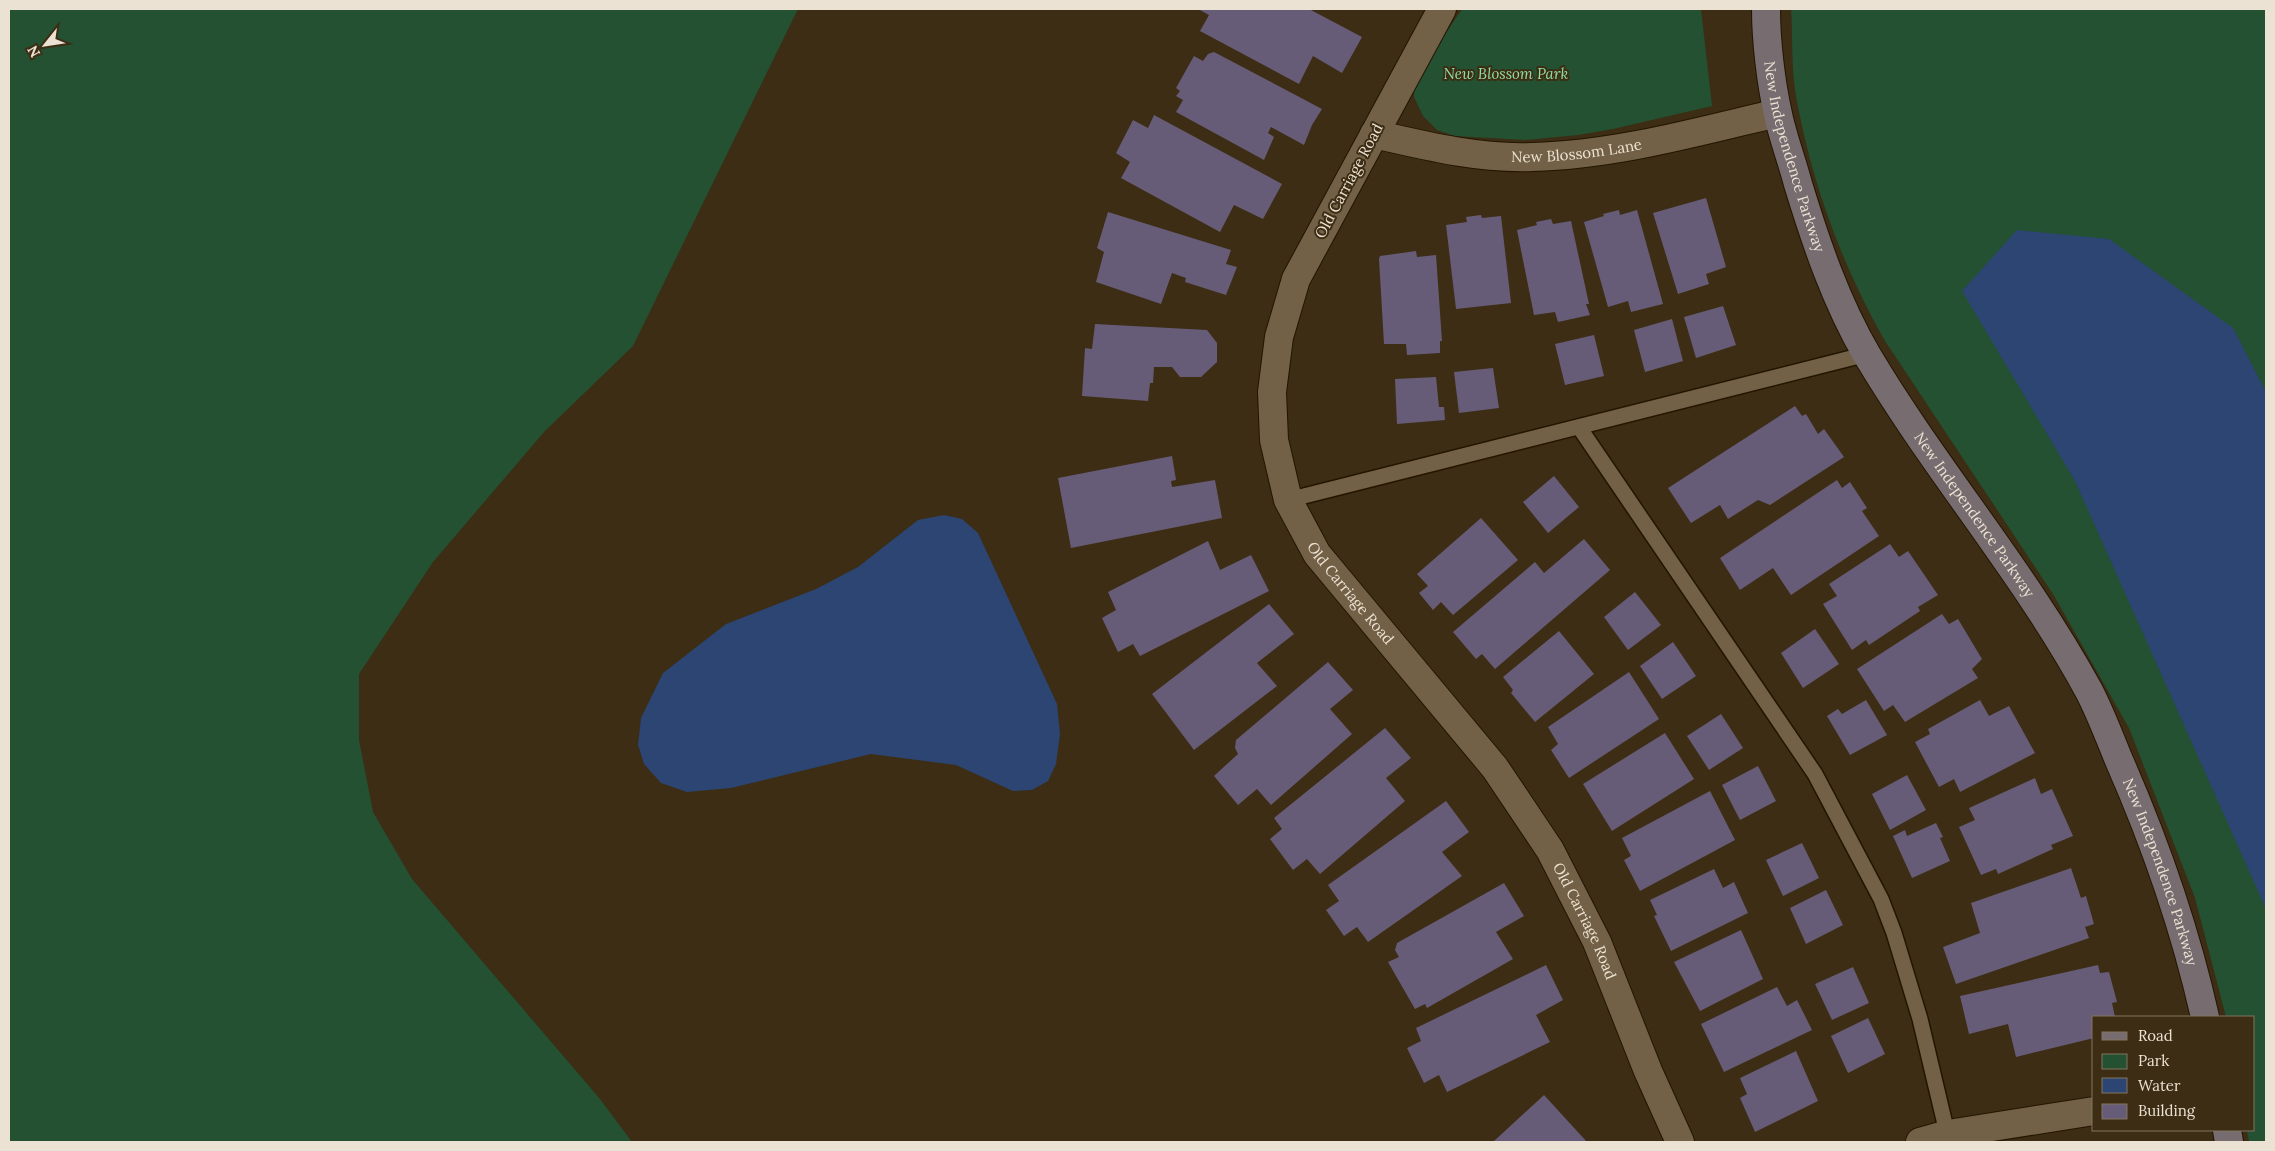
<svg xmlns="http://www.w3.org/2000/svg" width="2275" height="1151" viewBox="0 0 2275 1151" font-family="Lora,serif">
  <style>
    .green { fill: #235131 }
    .water { fill: #2c4572 }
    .building { fill: #675c77 }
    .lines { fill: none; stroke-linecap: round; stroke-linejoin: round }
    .lane-casing { stroke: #231500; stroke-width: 18 }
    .street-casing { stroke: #231500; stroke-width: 30 }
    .secondary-casing { stroke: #231500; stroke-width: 30 }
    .lane { stroke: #726146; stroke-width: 15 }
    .street { stroke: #726146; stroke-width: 28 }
    .secondary { stroke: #776c6f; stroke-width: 28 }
    .labels { text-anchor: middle; stroke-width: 4; stroke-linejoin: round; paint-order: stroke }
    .park-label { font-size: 15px; font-style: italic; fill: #90dfa5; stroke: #3c2d14 }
    .street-label { font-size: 15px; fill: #ece2d3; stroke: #3c2d14 }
  </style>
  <rect width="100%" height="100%" fill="#3c2d14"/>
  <g class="green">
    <polygon points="9,9 798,9 633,346 544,432 433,562 359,674 359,740 373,812 412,879 600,1099 632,1142 9,1142"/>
    <polygon points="1462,9 1701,9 1712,106 1613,129 1578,135 1525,140 1455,136 1437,130 1423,116 1414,97 1414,81"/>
    <path d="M1791,9H2266V1142H2249L2247,1130H2254V1017H2226L2195,898L2129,728L2053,594L1885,341C1842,266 1811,181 1796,96C1791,68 1793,37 1791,9Z"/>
  </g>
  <g class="water">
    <polygon points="2017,230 2109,239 2233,328 2266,392 2266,909 2075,481 1962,291"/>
    <polygon points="944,515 962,519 978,533 1057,704 1060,734 1056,764 1048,781 1032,790 1013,791 956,765 871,754 731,788 687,792 661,783 644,764 638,745 641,718 663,673 726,624 816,589 858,567 918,520"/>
  </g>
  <g class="building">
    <polygon points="1198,9 1309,9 1362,37 1342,73 1313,56 1299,84 1200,31 1209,15"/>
    <polygon points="1214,52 1322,109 1312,125 1304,145 1271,127 1268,133 1274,137 1264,160 1176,112 1183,100 1176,96 1180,91 1176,88 1194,56 1203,61 1208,54"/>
    <polygon points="1154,115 1282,184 1263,219 1234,205 1220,232 1121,178 1130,162 1116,153 1133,120 1148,128"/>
    <polygon points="1706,198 1726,267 1706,274 1709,284 1678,294 1653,213"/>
    <polygon points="1619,210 1620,215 1637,210 1663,304 1631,312 1628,301 1608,307 1584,222 1604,216 1603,214"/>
    <polygon points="1108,212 1231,250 1226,264 1237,267 1226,295 1185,282 1186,278 1172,273 1161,304 1096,282 1104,252 1097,248"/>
    <polygon points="1481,215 1482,218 1501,216 1511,303 1456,309 1446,225 1467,222 1466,217"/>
    <polygon points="1551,219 1553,224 1571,221 1589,304 1586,304 1590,315 1558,322 1555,312 1534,315 1517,230 1537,225 1536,222"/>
    <polygon points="1416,251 1417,257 1436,255 1442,341 1440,341 1440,353 1407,355 1406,344 1384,344 1379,259 1380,256"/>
    <polygon points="1723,306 1736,345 1696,358 1684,317"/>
    <polygon points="1672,319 1683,361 1645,372 1634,330"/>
    <polygon points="1095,324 1207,330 1217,343 1217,362 1201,377 1180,377 1172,367 1154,367 1153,383 1150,383 1148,401 1082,396 1085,348 1092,349"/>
    <polygon points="1594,335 1604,376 1565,385 1555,344"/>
    <polygon points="1493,368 1499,408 1459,413 1454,372"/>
    <polygon points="1436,377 1439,407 1444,407 1445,420 1397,424 1395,379"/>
    <polygon points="1795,406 1802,416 1806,414 1818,434 1824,429 1844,457 1770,505 1758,500 1728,519 1720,505 1691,523 1668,488"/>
    <polygon points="1172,456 1176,480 1171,481 1172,487 1215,480 1222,518 1071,548 1058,478"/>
    <polygon points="1554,476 1579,507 1548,533 1523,502"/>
    <polygon points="1837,480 1842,488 1850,482 1867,508 1862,511 1879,536 1791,595 1773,568 1740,590 1720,558"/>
    <polygon points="1481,518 1518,560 1453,615 1441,602 1433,610 1419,593 1428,586 1417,574"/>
    <polygon points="1584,539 1610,570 1495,669 1482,654 1476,659 1453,632 1535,562 1544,573"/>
    <polygon points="1208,541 1220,570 1251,555 1269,591 1140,656 1133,644 1118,652 1102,618 1116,610 1108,592"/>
    <polygon points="1890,544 1899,557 1908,551 1938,595 1918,607 1920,611 1869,645 1866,640 1852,650 1823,604 1837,596 1829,584"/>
    <polygon points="1635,592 1661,625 1628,650 1604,617"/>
    <polygon points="1269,604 1294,634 1257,663 1277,686 1194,750 1152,694"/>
    <polygon points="1942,614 1949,624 1958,619 1982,659 1972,669 1978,678 1905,722 1893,705 1884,711 1857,669"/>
    <polygon points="1815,629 1839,664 1803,688 1781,653"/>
    <polygon points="1559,631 1594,674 1535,722 1511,693 1513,690 1503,677"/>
    <polygon points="1673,642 1696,676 1662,699 1640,666"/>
    <polygon points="1328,662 1353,690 1330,709 1352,734 1271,805 1257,789 1238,805 1214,776 1238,754 1235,748 1236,740"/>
    <polygon points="1629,672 1659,719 1569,778 1551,750 1558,744 1548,727"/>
    <polygon points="1866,700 1887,735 1850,755 1827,716 1838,709 1842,714"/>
    <polygon points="1980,700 1989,716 2009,706 2035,753 1960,792 1954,779 1939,787 1915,742 1930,734 1928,729"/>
    <polygon points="1721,714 1743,748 1709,770 1687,736"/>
    <polygon points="1385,728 1411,758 1386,778 1405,801 1320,874 1307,859 1293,870 1270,839 1282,829 1274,818"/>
    <polygon points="1665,733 1694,779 1612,831 1583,784"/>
    <polygon points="1758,766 1776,801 1740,820 1722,785"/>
    <polygon points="1907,775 1926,810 1890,830 1872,794"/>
    <polygon points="2035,778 2041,794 2052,789 2073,836 2051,845 2053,849 1998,874 1996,869 1981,875 1959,827 1975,820 1969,808"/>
    <polygon points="1710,791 1735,840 1640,891 1624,860 1631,856 1622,838"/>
    <polygon points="1446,801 1469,832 1442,852 1462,876 1368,942 1357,927 1344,936 1326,910 1339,901 1328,885"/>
    <polygon points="1936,823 1943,837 1940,838 1950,861 1912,878 1893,836 1905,830 1907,836"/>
    <polygon points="1802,843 1819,878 1783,896 1766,860"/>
    <polygon points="2071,868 2081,898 2086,896 2094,924 2085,927 2089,938 1956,984 1943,947 1980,933 1971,903"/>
    <polygon points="1714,869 1723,888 1734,882 1748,913 1671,951 1654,916 1657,915 1650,900"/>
    <polygon points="1504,883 1524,916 1496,932 1513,959 1427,1008 1425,1004 1415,1009 1388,962 1399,957 1395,950 1397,943"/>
    <polygon points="1826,890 1843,925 1806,944 1790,908"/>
    <polygon points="1741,930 1763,979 1700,1011 1674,962"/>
    <polygon points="1546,965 1563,1000 1536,1015 1550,1042 1447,1092 1439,1075 1424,1083 1407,1048 1421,1041 1416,1028"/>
    <polygon points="2098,965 2100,973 2109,972 2117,1002 2112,1003 2115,1017 2094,1017 2094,1038 2016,1057 2008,1024 1969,1034 1960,996"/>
    <polygon points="1853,967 1869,1003 1832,1020 1815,984"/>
    <polygon points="1777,987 1787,1006 1797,1000 1812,1030 1724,1072 1701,1024"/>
    <polygon points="1868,1018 1885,1054 1848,1073 1831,1036"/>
    <polygon points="1796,1051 1818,1101 1755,1132 1740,1098 1747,1094 1740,1078"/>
    <polygon points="1544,1095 1587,1142 1493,1142"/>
  </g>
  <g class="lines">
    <defs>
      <g id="lane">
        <polyline points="1579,427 1815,774 1881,899 1894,933 1920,1019 1949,1141"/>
        <polyline points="1288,500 1867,354"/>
      </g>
      <g id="street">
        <path id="s1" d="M1442,9L1296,279L1279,337L1272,392L1274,440L1288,500L1317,554L1495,768L1550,850L1597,942L1648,1071L1680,1142"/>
        <path id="s2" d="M1374,134C1426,146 1479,159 1532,157C1615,155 1697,132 1777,113"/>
        <polyline points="1920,1142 1948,1134 2094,1111"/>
      </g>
      <g id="secondary">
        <path id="s3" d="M1766,9C1766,41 1771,83 1778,114C1783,138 1792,161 1798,184C1816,243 1836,302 1867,355C1936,471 2025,573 2089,691C2100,712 2109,736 2118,758C2155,842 2185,928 2205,1017"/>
        <polyline points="2227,1130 2229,1142"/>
      </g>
    </defs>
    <use href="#lane" class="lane-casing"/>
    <use href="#street" class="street-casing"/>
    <use href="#secondary" class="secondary-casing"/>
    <use href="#lane" class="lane"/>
    <use href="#street" class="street"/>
    <use href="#secondary" class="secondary"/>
  </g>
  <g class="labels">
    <g class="park-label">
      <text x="1506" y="79">New Blossom Park</text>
    </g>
    <g class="street-label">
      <text dy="5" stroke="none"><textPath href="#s2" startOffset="205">New Blossom Lane</textPath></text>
      <text dy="5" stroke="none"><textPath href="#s3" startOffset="151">New Independence Parkway</textPath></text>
      <text transform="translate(1349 181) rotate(-62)" y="5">Old Carriage Road</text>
      <text dy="5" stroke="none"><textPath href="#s3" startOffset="556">New Independence Parkway</textPath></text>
      <text dy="5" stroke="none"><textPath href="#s1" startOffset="645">Old Carriage Road</textPath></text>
      <text dy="5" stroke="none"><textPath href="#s3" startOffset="961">New Independence Parkway</textPath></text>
      <text dy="5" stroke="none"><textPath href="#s1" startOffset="1050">Old Carriage Road</textPath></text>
    </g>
  </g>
  <rect width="2275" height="1151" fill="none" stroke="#ece2d3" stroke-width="20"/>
  <rect x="2092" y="1016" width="162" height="115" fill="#3c2d14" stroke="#827560"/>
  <rect x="2102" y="1032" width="25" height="8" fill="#776c6f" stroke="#827560"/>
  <text x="2138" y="1041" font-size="15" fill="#ece2d3">Road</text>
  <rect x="2102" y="1054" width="25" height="15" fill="#235131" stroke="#827560"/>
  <text x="2138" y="1066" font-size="15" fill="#ece2d3">Park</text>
  <rect x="2102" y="1078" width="25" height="15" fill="#2c4572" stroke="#827560"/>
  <text x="2138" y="1091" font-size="15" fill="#ece2d3">Water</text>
  <rect x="2102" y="1104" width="25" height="15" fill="#675c77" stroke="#827560"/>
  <text x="2138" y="1116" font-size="15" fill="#ece2d3">Building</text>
  <g transform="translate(45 45) rotate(240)" stroke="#3c2d14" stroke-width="4" paint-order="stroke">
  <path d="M0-4L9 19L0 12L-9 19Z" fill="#ece2d3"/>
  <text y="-8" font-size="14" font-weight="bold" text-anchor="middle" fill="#ece2d3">N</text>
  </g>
</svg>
